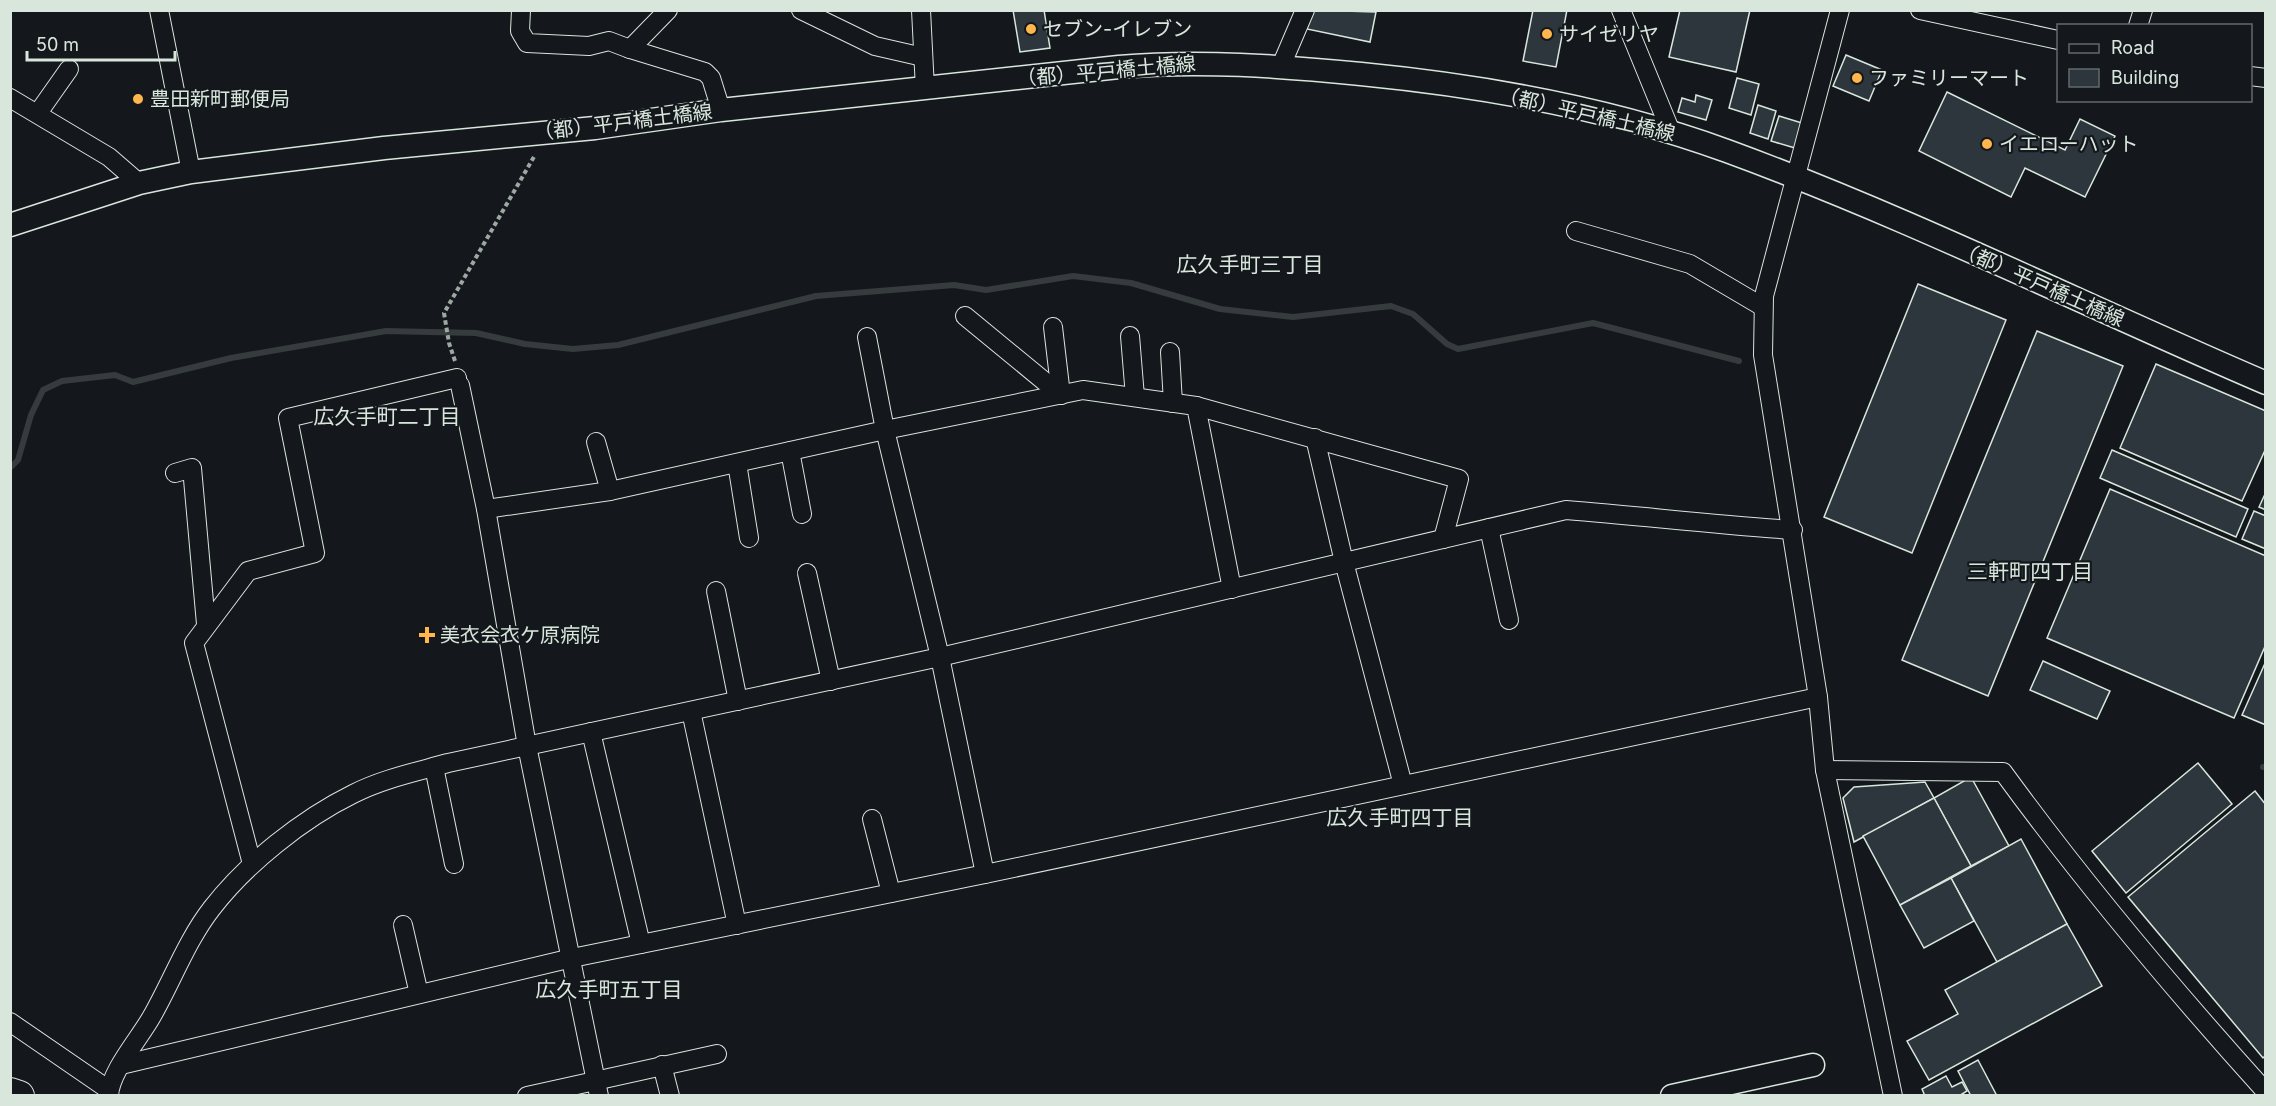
<svg xmlns="http://www.w3.org/2000/svg" width="2276" height="1106" viewBox="0 0 2276 1106" font-family="Inter,'Noto Sans JP',sans-serif">
  <style>
    .lines { fill: none; stroke-linecap: round; stroke-linejoin: round }
    .stream { stroke: #363b3e; stroke-width: 6 }
    .building { fill: #2c363c; stroke: #d8e6dc; stroke-width: 1.5 }
    .minor-casing { stroke: #d8e6dc; stroke-width: 20 }
    .tertiary-casing { stroke: #d8e6dc; stroke-width: 25 }
    .trunk-casing { stroke: #d8e6dc; stroke-width: 32 }
    .path { stroke: #9da8a2; stroke-width: 4; stroke-dasharray: 4.5 3; stroke-linecap: butt }
    .minor { stroke: #14181c; stroke-width: 18 }
    .tertiary { stroke: #14181c; stroke-width: 22 }
    .trunk { stroke: #14181c; stroke-width: 30 }
    .poi-dot { fill: #ffb74d; stroke: #14181c; stroke-width: 2 }
    .labels { text-anchor: middle; stroke-width: 4.5; stroke-linejoin: round; paint-order: stroke }
    .poi-label { font-size: 20px; fill: #d8e6dc; stroke: #14181c; text-anchor: start }
    .street-label { font-size: 20px; fill: #d8e6dc; stroke: #14181c }
    .neighbourhood-label { font-size: 21px; fill: #d8e6dc; stroke: #14181c }
  </style>
  <rect width="100%" height="100%" fill="#14181c"/>
  <g class="lines">
    <g class="stream">
      <polyline points="10,468 18,460 31,415 43,390 62,381 115,375 133,382 231,358 386,331 476,333 525,344 573,349 618,345 816,296 954,285 986,290 1073,276 1131,283 1220,309 1293,317 1391,306 1413,314 1447,344 1458,349 1593,323 1739,361"/>
      <polyline points="2263,767 2266,767"/>
    </g>
  </g>
  <g class="building">
    <polygon points="1013,10 1044,10 1050,48 1020,52"/>
    <polygon points="1311,10 1376,12 1370,42 1307,29"/>
    <polygon points="1533,10 1567,10 1556,67 1523,61"/>
    <polygon points="1680,10 1750,10 1736,72 1669,57"/>
    <polygon points="1846,55 1882,70 1869,101 1833,86"/>
    <polygon points="1737,78 1759,84 1751,115 1729,108"/>
    <polygon points="1947,92 2065,150 2080,119 2115,136 2085,197 2025,168 2011,197 1919,151"/>
    <polygon points="1696,95 1712,100 1706,120 1678,112 1682,98 1695,102"/>
    <polygon points="1758,105 1776,111 1768,139 1750,133"/>
    <polygon points="1779,116 1802,123 1795,148 1771,141"/>
    <polygon points="1918,284 2006,320 1912,553 1824,517"/>
    <polygon points="2037,331 2123,366 1988,696 1902,660"/>
    <polygon points="2156,364 2266,411 2266,448 2242,501 2120,448"/>
    <polygon points="2112,450 2248,509 2236,537 2100,478"/>
    <polygon points="2110,489 2266,556 2266,644 2234,718 2047,638"/>
    <polygon points="2266,492 2266,510 2259,507"/>
    <polygon points="2254,511 2266,516 2266,549 2242,539"/>
    <polygon points="2043,661 2110,691 2097,719 2030,690"/>
    <polygon points="2266,661 2266,725 2242,715"/>
    <polygon points="2198,763 2232,804 2126,893 2092,851"/>
    <polygon points="1971,777 2009,846 1971,866 1934,798"/>
    <polygon points="1925,782 1934,798 1854,842 1843,798 1854,787"/>
    <polygon points="2255,791 2266,805 2266,1055 2263,1058 2128,897"/>
    <polygon points="1934,798 1971,866 1900,905 1863,836"/>
    <polygon points="2021,839 2067,924 1997,962 1951,878"/>
    <polygon points="1951,878 1974,921 1924,948 1900,905"/>
    <polygon points="2067,924 2102,986 1929,1080 1907,1041 1958,1014 1945,990"/>
    <polygon points="1978,1060 1997,1096 1971,1096 1958,1071"/>
    <polygon points="1946,1076 1952,1087 1962,1082 1967,1091 1959,1096 1925,1096 1922,1089"/>
  </g>
  <g class="lines">
    <defs>
      <g id="minor">
        <polyline points="159,10 191,172"/>
        <polyline points="521,10 520,31 527,43 589,46 609,41 630,49"/>
        <polyline points="668,10 630,49 705,72 711,78 721,110"/>
        <polyline points="801,10 875,46 923,57"/>
        <polyline points="921,10 925,89"/>
        <polyline points="1621,10 1671,132"/>
        <polyline points="1840,10 1764,296 1763,355 1818,697 1825,770 1893,1096"/>
        <polyline points="1920,10 2058,40"/>
        <polyline points="2138,26 2143,10"/>
        <polyline points="1281,66 1305,10"/>
        <polyline points="2250,76 2266,78"/>
        <polyline points="10,98 109,157 139,183"/>
        <polyline points="38,113 69,69"/>
        <polyline points="1576,231 1690,264 1763,307"/>
        <polyline points="965,316 1061,395"/>
        <polyline points="1053,327 1061,395"/>
        <polyline points="1130,336 1135,397"/>
        <polyline points="1170,352 1173,403"/>
        <polyline points="460,385 486,509 527,746 599,1096"/>
        <polyline points="1196,406 1459,479 1443,539"/>
        <polyline points="1315,438 1344,562 1403,785"/>
        <polyline points="596,442 610,491"/>
        <polyline points="790,451 802,514"/>
        <polyline points="737,463 749,538"/>
        <polyline points="175,473 192,468 206,624"/>
        <polyline points="486,509 610,491 885,430 867,337"/>
        <polyline points="1489,528 1509,620"/>
        <polyline points="807,573 831,681"/>
        <polyline points="716,591 738,701"/>
        <polyline points="691,711 737,925"/>
        <polyline points="591,732 641,944"/>
        <polyline points="434,767 454,864"/>
        <path d="M1825,770L2003,772C2084,883 2173,989 2266,1092"/>
        <polyline points="872,819 891,893"/>
        <polyline points="252,864 194,643 248,571 315,553 288,418 457,378"/>
        <polyline points="985,874 940,657 885,430 1083,390 1196,406 1232,589"/>
        <polyline points="403,925 419,994"/>
        <polyline points="10,1022 109,1090"/>
        <polyline points="121,1065 572,958 985,874 1818,697"/>
        <polyline points="662,1065 670,1096"/>
        <path d="M109,1096C110,1071 140,1038 152,1016C172,981 187,940 212,908C246,864 302,819 353,794C382,779 416,772 448,763L940,657L1566,510C1642,516 1717,525 1793,530"/>
        <polyline points="527,1096 717,1054"/>
      </g>
      <g id="tertiary">
        <path d="M10,225L139,183L191,172L384,148L595,128L721,110L1119,67C1200,60 1280,66 1361,74C1484,86 1610,108 1727,151C1910,218 2086,306 2266,383"/>
        <polyline points="1672,1096 1813,1065"/>
      </g>
      <polyline id="trunk" points="10,1093 19,1096"/>
    </defs>
    <use href="#minor" class="minor-casing"/>
    <use href="#tertiary" class="tertiary-casing"/>
    <use href="#trunk" class="trunk-casing"/>
    <polyline class="path" points="455,361 449,343 444,313 535,155"/>
    <use href="#minor" class="minor"/>
    <use href="#tertiary" class="tertiary"/>
    <use href="#trunk" class="trunk"/>
  </g>
  <g class="poi-dot">
    <circle cx="1031" cy="29" r="6"/>
    <circle cx="1547" cy="34" r="6"/>
    <circle cx="1857" cy="78" r="6"/>
    <circle cx="138" cy="99" r="6"/>
    <circle cx="1987" cy="144" r="6"/>
    <path d="M424 626h6v6h6v6h-6v6h-6v-6h-6v-6h6z"/>
  </g>
  <g class="labels">
    <g class="poi-label">
      <text x="1043" y="36">セブン-イレブン</text>
      <text x="1559" y="41">サイゼリヤ</text>
      <text x="1869" y="85">ファミリーマート</text>
      <text x="150" y="106">豊田新町郵便局</text>
      <text x="1999" y="151">イエローハット</text>
      <text x="440" y="642">美衣会衣ケ原病院</text>
    </g>
    <g class="street-label">
      <text transform="translate(1106 71) rotate(-5)" y="7">（都）平戸橋土橋線</text>
      <text transform="translate(1587 114) rotate(13)" y="7">（都）平戸橋土橋線</text>
      <text transform="translate(623 122) rotate(-7)" y="7">（都）平戸橋土橋線</text>
      <text transform="translate(2041 284) rotate(24)" y="7">（都）平戸橋土橋線</text>
    </g>
    <g class="neighbourhood-label">
      <text x="1250" y="272">広久手町三丁目</text>
      <text x="387" y="424">広久手町二丁目</text>
      <text x="2030" y="579">三軒町四丁目</text>
      <text x="1400" y="825">広久手町四丁目</text>
      <text x="609" y="997">広久手町五丁目</text>
    </g>
  </g>
  <rect width="2276" height="1106" fill="none" stroke="#d8e6dc" stroke-width="24"/>
  <rect x="2057" y="24" width="195" height="78" fill="#14181c" stroke="#626a69" stroke-width="1.5"/>
  <rect x="2069" y="44" width="30" height="9" fill="#14181c" stroke="#626a69" stroke-width="1.5"/>
  <text x="2111" y="54" font-size="18" fill="#d8e6dc">Road</text>
  <rect x="2069" y="69" width="30" height="18" fill="#2c363c" stroke="#626a69" stroke-width="1.5"/>
  <text x="2111" y="84" font-size="18" fill="#d8e6dc">Building</text>
  <path d="M27 51v9h148v-9" fill="none" stroke="#d8e6dc" stroke-width="3"/>
  <text x="36" y="51" font-size="18" fill="#d8e6dc" stroke="#14181c" stroke-width="4.5" paint-order="stroke">50 m</text>
</svg>
